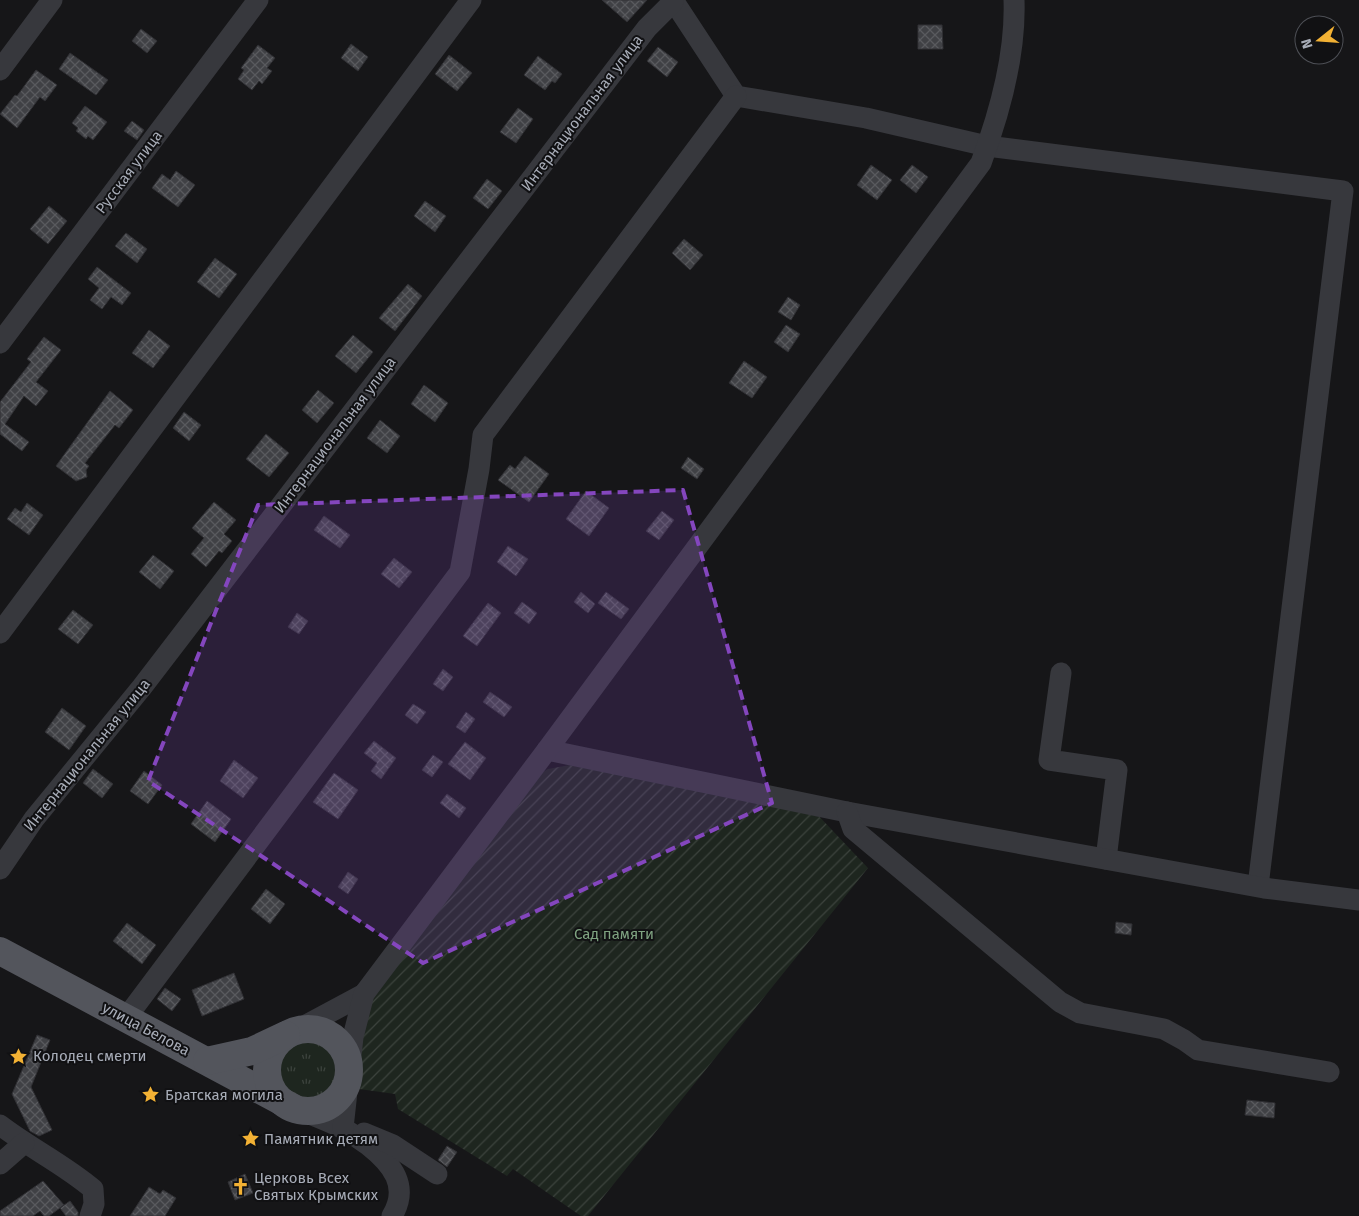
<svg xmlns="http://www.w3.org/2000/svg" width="1359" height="1216" viewBox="0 0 1359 1216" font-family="'Fira Sans',sans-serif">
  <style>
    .grass { fill: url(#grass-tufts) }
    .garden { fill: url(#garden-furrows) }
    .building { fill: url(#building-cross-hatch); stroke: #303034 }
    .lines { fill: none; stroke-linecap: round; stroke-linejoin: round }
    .minor { stroke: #37383d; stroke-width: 21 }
    .major { stroke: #53555c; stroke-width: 28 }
    .marked { fill: #8446be; fill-opacity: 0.2; stroke: #8446be; stroke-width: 4; stroke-dasharray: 10 6; stroke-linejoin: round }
    .labels { text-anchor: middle; stroke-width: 4; stroke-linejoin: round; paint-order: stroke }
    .street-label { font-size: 15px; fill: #a8adb8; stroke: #111113 }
    .park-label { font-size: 15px; fill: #7fa381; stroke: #111113 }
    .poi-label { font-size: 15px; fill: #a8adb8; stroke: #111113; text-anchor: start }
  </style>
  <defs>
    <pattern id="grass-tufts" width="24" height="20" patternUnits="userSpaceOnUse" patternTransform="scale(1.25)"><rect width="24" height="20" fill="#1e261f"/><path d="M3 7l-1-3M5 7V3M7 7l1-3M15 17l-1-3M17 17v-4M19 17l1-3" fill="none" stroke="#3c433d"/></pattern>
    <pattern id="garden-furrows" width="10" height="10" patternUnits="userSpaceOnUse" patternTransform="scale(1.25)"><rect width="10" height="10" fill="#1e261f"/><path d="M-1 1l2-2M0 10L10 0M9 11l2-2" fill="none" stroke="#3c433d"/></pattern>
    <pattern id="building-cross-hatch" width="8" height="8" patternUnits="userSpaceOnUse" patternTransform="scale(1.25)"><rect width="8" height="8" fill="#404145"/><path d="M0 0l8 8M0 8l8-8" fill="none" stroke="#595a5e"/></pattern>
  </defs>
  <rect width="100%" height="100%" fill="#161618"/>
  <circle class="grass" cx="309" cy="1069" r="32"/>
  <polygon class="garden" points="570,765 814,811 868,868 588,1216 581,1216 513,1169 507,1176 398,1109 395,1094 359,1089 361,1042 373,996 535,776 548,769"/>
  <g class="building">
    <polygon points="602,0 647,0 627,22"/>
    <polygon points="918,25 942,25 943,49 918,49"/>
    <polygon points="141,29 157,41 147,53 132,41"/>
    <polygon points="351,44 368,57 358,71 341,58"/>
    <polygon points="258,45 275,58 267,68 272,71 262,84 259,81 252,90 238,79 244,70 241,68"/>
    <polygon points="658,47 678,62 667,77 647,61"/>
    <polygon points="70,53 108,80 96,95 59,69"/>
    <polygon points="449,55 472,73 457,91 435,74"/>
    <polygon points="538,56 562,74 555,83 552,81 545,90 524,75"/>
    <polygon points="36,70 57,85 45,101 40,97 17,128 0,114 15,95 17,96"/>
    <polygon points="85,106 107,122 93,140 88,136 86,139 76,131 78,128 72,123"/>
    <polygon points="518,108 533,119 516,143 500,132"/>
    <polygon points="132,121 144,130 137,140 124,131"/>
    <polygon points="871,165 892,180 877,200 857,185"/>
    <polygon points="912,165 928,177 916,193 900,180"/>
    <polygon points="176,171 195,185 178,207 152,188 162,174 170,180"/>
    <polygon points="487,179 502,191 488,209 473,198"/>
    <polygon points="425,201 446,216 435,232 414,216"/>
    <polygon points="49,206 67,221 48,244 30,229"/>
    <polygon points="126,233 147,249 137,263 115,246"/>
    <polygon points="684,239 703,255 690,270 672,253"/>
    <polygon points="215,258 237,274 219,298 197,282"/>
    <polygon points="97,267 131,293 122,305 111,297 102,309 90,300 99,288 88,279"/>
    <polygon points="408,284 422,296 395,331 379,318"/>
    <polygon points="788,297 800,305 791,320 778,312"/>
    <polygon points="786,325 800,334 788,352 774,342"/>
    <polygon points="149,330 170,346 153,368 132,353"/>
    <polygon points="353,335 373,352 356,373 335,356"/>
    <polygon points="44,337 61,350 36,382 48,391 36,406 24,396 5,424 29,442 22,451 0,434 0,402 31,362 27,359"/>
    <polygon points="744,361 767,377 752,398 729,383"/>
    <polygon points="424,385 448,403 435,422 411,404"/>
    <polygon points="318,390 334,403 317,423 302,410"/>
    <polygon points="110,391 133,410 119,428 115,425 85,463 89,466 86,470 87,477 76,481 56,466"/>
    <polygon points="184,412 201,425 189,441 173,428"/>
    <polygon points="380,420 400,436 387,453 367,438"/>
    <polygon points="266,434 289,453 269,477 246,459"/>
    <polygon points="525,456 549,474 529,502 498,480 510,465 515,469"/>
    <polygon points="688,457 704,469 697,479 681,468"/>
    <polygon points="586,491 609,508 589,536 566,519"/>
    <polygon points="214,502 236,520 224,534 232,541 222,553 219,551 206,567 191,554 204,538 192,528"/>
    <polygon points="27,503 43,515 29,535 7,519 15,508 21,512"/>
    <polygon points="662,511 674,520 659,540 646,531"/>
    <polygon points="324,516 350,535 340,548 314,530"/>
    <polygon points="508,546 528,559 516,576 497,562"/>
    <polygon points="153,555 174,571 160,589 139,572"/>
    <polygon points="394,558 412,572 399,588 381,574"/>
    <polygon points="581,592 595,604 588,613 574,602"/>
    <polygon points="606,592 629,609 621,619 598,603"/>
    <polygon points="522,602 537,613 529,624 514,613"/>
    <polygon points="488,603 501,613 477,646 463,636"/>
    <polygon points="73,610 93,625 78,644 58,629"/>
    <polygon points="297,613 308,621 299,634 288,627"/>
    <polygon points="443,669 453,677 443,691 433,684"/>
    <polygon points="490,692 512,707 504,717 483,702"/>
    <polygon points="413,704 426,712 417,724 405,715"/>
    <polygon points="62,708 86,726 69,750 45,732"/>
    <polygon points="466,712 475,719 465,733 456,727"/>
    <polygon points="374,741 396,758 381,779 371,771 377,763 364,753"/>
    <polygon points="465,742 486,758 470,780 448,764"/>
    <polygon points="433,755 443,762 432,777 422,770"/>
    <polygon points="234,760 258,778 243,798 220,781"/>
    <polygon points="93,769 113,784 102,798 83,783"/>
    <polygon points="144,771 162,785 148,804 130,791"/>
    <polygon points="334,773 358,790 338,819 313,802"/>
    <polygon points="447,794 466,808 459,818 440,803"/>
    <polygon points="207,801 231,819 215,842 191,824"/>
    <polygon points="348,872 358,879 348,894 338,887"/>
    <polygon points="266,889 285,904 270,924 251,909"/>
    <polygon points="1116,922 1132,924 1131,935 1115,933"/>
    <polygon points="127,923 156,945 142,964 113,941"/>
    <polygon points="234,973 244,999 202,1016 192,990"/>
    <polygon points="165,988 181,999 172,1011 157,999"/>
    <polygon points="37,1035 50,1040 31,1087 52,1130 39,1136 30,1131 12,1094"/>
    <polygon points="1247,1100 1275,1103 1274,1118 1245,1115"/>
    <polygon points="447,1146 457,1152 447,1167 438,1160"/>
    <polygon points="245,1174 253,1193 235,1200 228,1182"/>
    <polygon points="43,1181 64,1205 49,1216 44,1216 40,1211 33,1216 0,1216 0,1211"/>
    <polygon points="149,1187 160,1194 163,1190 176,1198 165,1216 130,1216"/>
    <polygon points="70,1201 78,1212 78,1216 66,1216 60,1208"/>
  </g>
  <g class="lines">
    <g class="minor">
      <polyline points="673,0 736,96 866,118 987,146 1343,191 1258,886"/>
      <polyline points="0,70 52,0"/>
      <polyline points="0,343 258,0"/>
      <polyline points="0,633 471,0"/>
      <polyline points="1061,673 1049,760 1117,770 1106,859"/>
      <polyline points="547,750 847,812 1264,888 1359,900"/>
      <polyline points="847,812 853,829 1060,1002 1080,1013 1164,1029 1184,1040 1198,1050 1329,1072"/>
      <polyline points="0,869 34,819 142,687 647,28 673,2"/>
      <polyline points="126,1018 460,572 479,469 483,435 736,96"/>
      <polyline points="295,1031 364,994"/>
      <path d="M292,1107C309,1114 326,1120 342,1128C352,1133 359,1139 368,1145C392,1164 410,1186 392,1216"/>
      <path d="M0,1125C30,1148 65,1165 93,1189L94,1204L90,1216"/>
      <path d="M343,1128L353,1037L364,994L547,750L981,163C1000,112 1016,55 1014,0"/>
      <polyline points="364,1133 393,1145 437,1174"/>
      <polyline points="0,1164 24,1143"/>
    </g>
    <g class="major">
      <polyline points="0,951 292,1107"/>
      <circle cx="308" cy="1070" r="41"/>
      <polyline points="207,1061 252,1051 286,1035"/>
    </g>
  </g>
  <path class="marked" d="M683,490L772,803L423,963L148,781L258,505Z"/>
  <defs>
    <symbol id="sight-bare" viewBox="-9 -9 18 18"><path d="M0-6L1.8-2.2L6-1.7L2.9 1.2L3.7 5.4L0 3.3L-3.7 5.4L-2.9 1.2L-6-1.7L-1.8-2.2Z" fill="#f2b134" stroke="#111113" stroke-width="2.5" paint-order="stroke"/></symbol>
    <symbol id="church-bare" viewBox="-9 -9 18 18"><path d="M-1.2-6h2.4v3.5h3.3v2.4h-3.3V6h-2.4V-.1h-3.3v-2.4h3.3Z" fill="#f2b134" stroke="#111113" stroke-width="2.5" paint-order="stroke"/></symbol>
  </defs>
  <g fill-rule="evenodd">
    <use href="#sight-bare" x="6" y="1044" width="25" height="25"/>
    <use href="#sight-bare" x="138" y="1082" width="25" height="25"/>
    <use href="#sight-bare" x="238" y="1126" width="25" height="25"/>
    <use href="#church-bare" x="228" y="1174" width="25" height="25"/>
  </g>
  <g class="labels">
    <g class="street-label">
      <text transform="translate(582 113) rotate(-53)" y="5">Интернациональная улица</text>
      <text transform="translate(129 172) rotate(-53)" y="5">Русская улица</text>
      <text transform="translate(335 435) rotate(-53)" y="5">Интернациональная улица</text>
      <text transform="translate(87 755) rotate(-51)" y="5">Интернациональная улица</text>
      <text transform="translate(146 1029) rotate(28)" y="5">улица Белова</text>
    </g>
    <g class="park-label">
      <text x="614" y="939">Сад памяти</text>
    </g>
    <g class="poi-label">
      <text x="33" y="1061">Колодец смерти</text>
      <text x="165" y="1100">Братская могила</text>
      <text x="264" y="1144">Памятник детям</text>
      <text x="254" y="1183">Церковь Всех<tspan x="254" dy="17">Святых Крымских</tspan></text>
    </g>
  </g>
  <g transform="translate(1319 40) rotate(253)"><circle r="24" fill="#111113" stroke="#4d4f55"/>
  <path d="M0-4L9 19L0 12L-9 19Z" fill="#f2b134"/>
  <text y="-8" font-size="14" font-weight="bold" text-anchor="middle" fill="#a8adb8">N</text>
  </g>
</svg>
